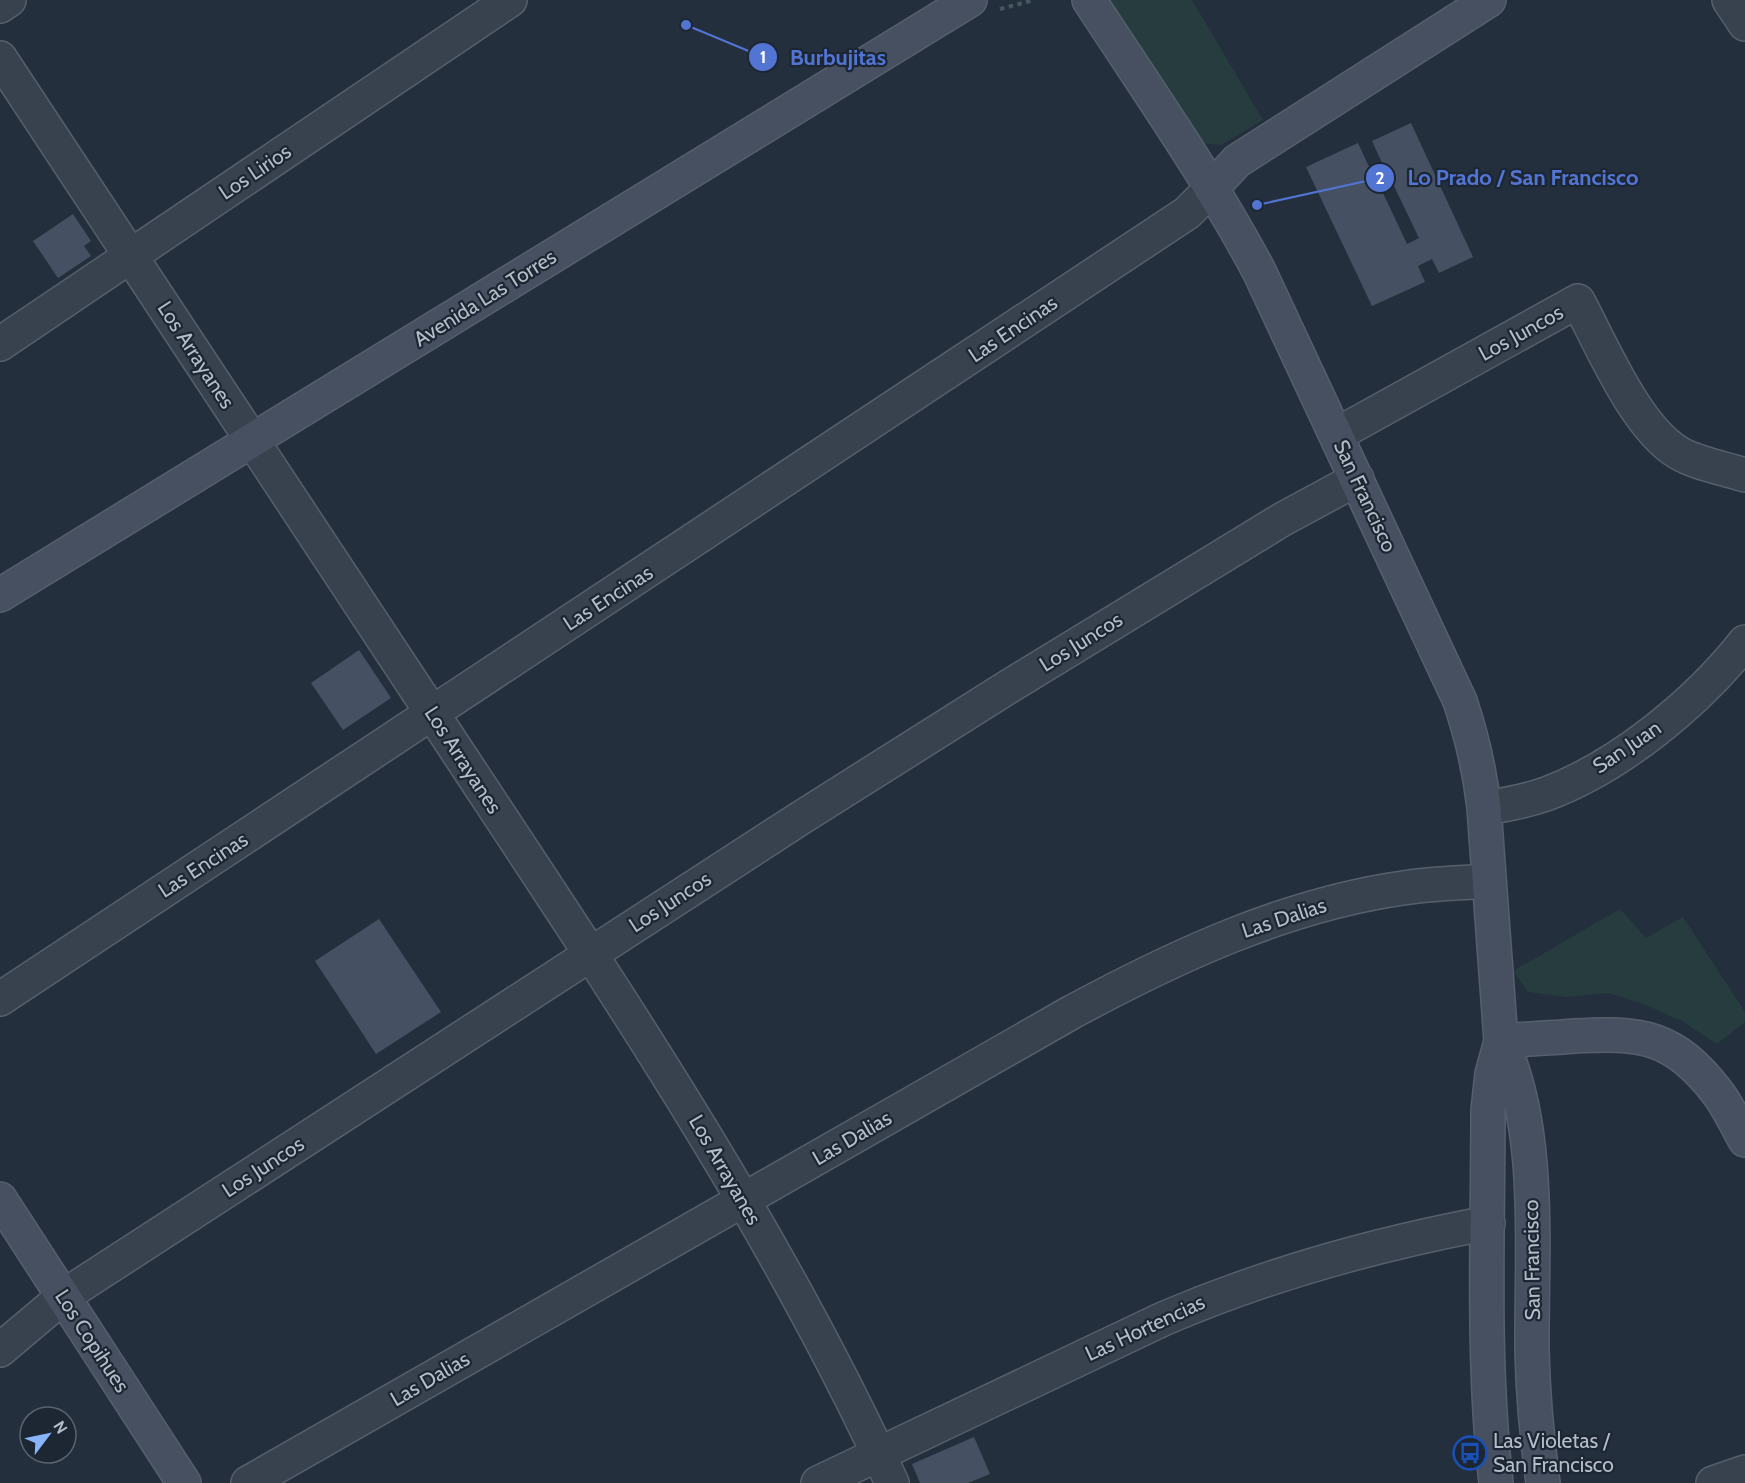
<svg xmlns="http://www.w3.org/2000/svg" width="1745" height="1483" viewBox="0 0 1745 1483" font-family="Cabin,sans-serif">
  <style>
    .green { fill: #263c3f }
    .building { fill: #455162; fill-rule: evenodd }
    .lines { fill: none; stroke-linecap: round; stroke-linejoin: round }
    .street-casing { stroke: #565f6c; stroke-width: 36 }
    .secondary-casing { stroke: #565f6c; stroke-width: 36 }
    .path { stroke: #44595c; stroke-width: 4; stroke-dasharray: 4.5 4.5; stroke-linecap: butt }
    .street { stroke: #38414e; stroke-width: 33 }
    .secondary { stroke: #465061; stroke-width: 33 }
    .labels { text-anchor: middle; stroke-width: 4.5; stroke-linejoin: round; paint-order: stroke }
    .street-label { font-size: 21px; fill: #b4bcc9; stroke: #1d2633 }
    .poi-label { font-size: 21px; fill: #b4bcc9; stroke: #1d2633; text-anchor: start }
    .leader { fill: none; stroke: #5274d3; stroke-width: 2 }
    .callout-dot { fill: #5274d3; stroke: #1d2633; stroke-width: 2 }
    .mark-label { font-size: 18px; text-anchor: middle; font-weight: bold; fill: #fff }
    .callout-label { font-size: 22px; text-anchor: middle; font-weight: bold; fill: #5274d3; stroke: #1d2633; stroke-width: 4.5; stroke-linejoin: round; paint-order: stroke }
  </style>
  <rect width="100%" height="100%" fill="#242f3e"/>
  <g class="green">
    <polygon points="1104,0 1192,0 1263,120 1221,145 1200,143"/>
    <polygon points="1620,909 1646,938 1683,917 1745,1012 1745,1022 1717,1044 1682,1021 1643,1004 1609,993 1567,997 1528,992 1513,971"/>
  </g>
  <g class="building">
    <path d="M1411,123L1473,257L1439,273L1432,259L1418,266L1425,282L1372,306L1306,167L1358,143L1371,171L1383,165L1372,141ZM1394,186L1419,238L1407,244L1382,191Z"/>
    <polygon points="73,214 91,241 84,246 91,256 58,278 33,241"/>
    <polygon points="359,650 391,698 343,730 311,683"/>
    <polygon points="379,919 441,1012 376,1054 315,961"/>
    <polygon points="974,1437 990,1474 968,1483 920,1483 912,1464"/>
  </g>
  <g class="lines">
    <defs>
      <g id="street">
        <polyline points="1729,0 1745,24"/>
        <polyline points="0,6 9,0"/>
        <path d="M0,58C154,291 307,524 461,757C616,992 774,1226 892,1483"/>
        <polyline points="0,344 510,0"/>
        <path d="M1336,435L1578,301C1602,346 1636,428 1679,453C1695,463 1727,469 1745,475"/>
        <path d="M1484,808C1505,805 1526,801 1546,794C1619,767 1697,703 1745,642"/>
        <polyline points="0,999 1187,213 1211,189"/>
        <polyline points="0,1350 64,1296 799,819 1008,687 1283,519 1357,479"/>
        <path d="M248,1483L1072,1012C1176,956 1285,905 1403,888C1432,883 1461,883 1489,881"/>
        <path d="M818,1483L1163,1319C1268,1274 1376,1244 1488,1223"/>
        <polyline points="1713,1483 1745,1472"/>
      </g>
      <g id="secondary">
        <path d="M1089,0C1147,89 1209,177 1259,271L1460,701C1472,737 1480,771 1484,808L1501,1041C1543,1130 1531,1255 1532,1351C1533,1395 1537,1439 1543,1483"/>
        <polyline points="1211,189 1237,161 1489,0"/>
        <polyline points="0,595 970,0"/>
        <path d="M1501,1041C1526,1039 1551,1038 1575,1036C1641,1032 1674,1036 1717,1092C1728,1106 1736,1124 1745,1140"/>
        <polyline points="0,1199 184,1483"/>
        <path d="M1496,1483C1482,1360 1488,1234 1488,1110L1492,1074L1501,1041"/>
      </g>
    </defs>
    <use href="#street" class="street-casing"/>
    <use href="#secondary" class="secondary-casing"/>
    <polyline class="path" points="1000,9 1034,0"/>
    <use href="#street" class="street"/>
    <use href="#secondary" class="secondary"/>
  </g>
  <defs>
    <symbol id="bus-ring" viewBox="-11 -11 22 22"><circle r="9.5" fill="#1d2633" stroke="#1a4fb4" stroke-width="1.5"/><path d="M-5-6H5V4H4V6H2V4H-2V6H-4V4H-5ZM-3.5-4V0h7V-4ZM-3.5 1.2v1.5H-2V1.2ZM2 1.2v1.5H3.5V1.2Z" fill="#1a4fb4"/></symbol>
  </defs>
  <g fill-rule="evenodd">
    <use href="#bus-ring" x="1451" y="1434" width="38" height="38"/>
  </g>
  <g class="labels">
    <g class="street-label">
      <text transform="translate(255 172) rotate(-34)" y="7">Los Lirios</text>
      <text transform="translate(485 298) rotate(-32)" y="7">Avenida Las Torres</text>
      <text transform="translate(1013 329) rotate(-34)" y="7">Las Encinas</text>
      <text transform="translate(1521 333) rotate(-29)" y="7">Los Juncos</text>
      <text transform="translate(196 355) rotate(57)" y="7">Los Arrayanes</text>
      <text transform="translate(1365 496) rotate(65)" y="7">San Francisco</text>
      <text transform="translate(608 598) rotate(-33)" y="7">Las Encinas</text>
      <text transform="translate(1081 642) rotate(-32)" y="7">Los Juncos</text>
      <text transform="translate(1627 747) rotate(-34)" y="7">San Juan</text>
      <text transform="translate(463 760) rotate(57)" y="7">Los Arrayanes</text>
      <text transform="translate(203 865) rotate(-33)" y="7">Las Encinas</text>
      <text transform="translate(670 902) rotate(-33)" y="7">Los Juncos</text>
      <text transform="translate(1284 918) rotate(-18)" y="7">Las Dalias</text>
      <text transform="translate(852 1138) rotate(-30)" y="7">Las Dalias</text>
      <text transform="translate(263 1167) rotate(-33)" y="7">Los Juncos</text>
      <text transform="translate(725 1170) rotate(60)" y="7">Los Arrayanes</text>
      <text transform="translate(1532 1260) rotate(-91)" y="7">San Francisco</text>
      <text transform="translate(1145 1328) rotate(-25)" y="7">Las Hortencias</text>
      <text transform="translate(92 1341) rotate(57)" y="7">Los Copihues</text>
      <text transform="translate(430 1379) rotate(-30)" y="7">Las Dalias</text>
    </g>
    <g class="poi-label">
      <text x="1493" y="1448">Las Violetas /<tspan x="1493" dy="24">San Francisco</tspan></text>
    </g>
  </g>
  <path class="leader" d="M686 25L763 57M1257 205L1380 178"/>
  <g class="callout-dot">
    <circle cx="686" cy="25" r="6"/>
    <circle cx="1257" cy="205" r="6"/>
    <circle cx="763" cy="57" r="15"/>
    <circle cx="1380" cy="178" r="15"/>
  </g>
  <g class="mark-label">
    <text x="763" y="63">1</text>
    <text x="1380" y="184">2</text>
  </g>
  <g class="callout-label">
    <text x="838" y="65">Burbujitas</text>
    <text x="1523" y="185">Lo Prado / San Francisco</text>
  </g>
  <g transform="translate(48 1435) rotate(58)"><circle r="28" fill="#1d2633" stroke="#59626f" stroke-width="1.5"/>
  <path d="M0-4.5L10 22L0 15L-10 22Z" fill="#8ab4f8"/>
  <text y="-9" font-size="16" font-weight="bold" text-anchor="middle" fill="#b4bcc9">N</text>
  </g>
</svg>
